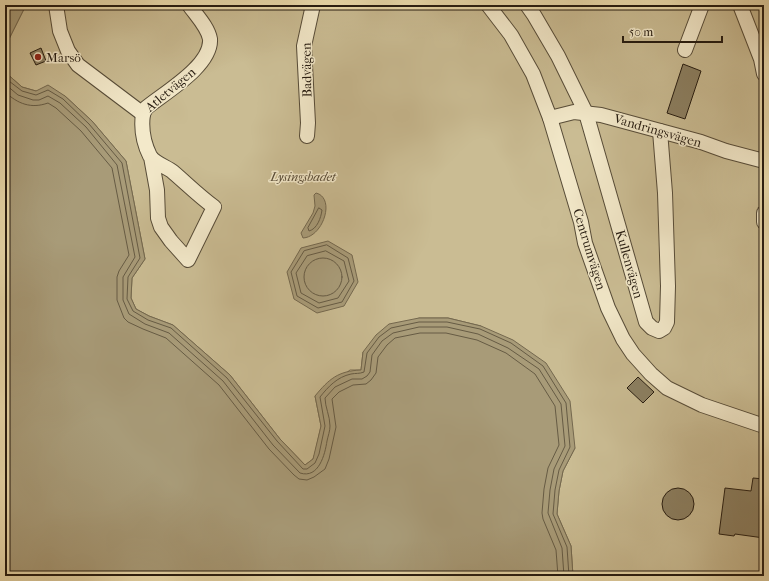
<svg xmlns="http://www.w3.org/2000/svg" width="769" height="581" viewBox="0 0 769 581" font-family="'IM FELL French Canon',serif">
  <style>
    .green { fill: #cabc93; stroke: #786c52 }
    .water { fill: #a89b78; stroke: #74684e }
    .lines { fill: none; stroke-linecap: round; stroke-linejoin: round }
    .shore { stroke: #665b44; stroke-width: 1 }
    .building { fill: #8c8062; stroke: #251b10 }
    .minor-casing { stroke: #574c38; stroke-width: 16 }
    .minor { stroke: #f3e9ca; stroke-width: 14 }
    .poi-dot { fill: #8f2418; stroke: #f3e9ca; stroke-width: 1.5 }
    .labels { text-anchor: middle; stroke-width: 3; stroke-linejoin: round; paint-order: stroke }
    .poi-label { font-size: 13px; fill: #251b10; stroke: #f3e9ca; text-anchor: start }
    .street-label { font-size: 13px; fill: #251b10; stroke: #f3e9ca }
    .park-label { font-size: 13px; font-style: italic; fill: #574b37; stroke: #f3e9ca }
  </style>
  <rect width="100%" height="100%" fill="#ecddae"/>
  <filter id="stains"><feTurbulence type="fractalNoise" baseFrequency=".005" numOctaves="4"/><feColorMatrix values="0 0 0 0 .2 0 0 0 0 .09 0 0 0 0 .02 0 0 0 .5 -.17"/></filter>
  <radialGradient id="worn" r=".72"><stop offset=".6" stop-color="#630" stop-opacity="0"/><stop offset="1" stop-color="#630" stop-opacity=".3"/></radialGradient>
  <polygon class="green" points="26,5 764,5 764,576 573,576 571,546 557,514 559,491 563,471 575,448 481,326 448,318 419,318 363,352 361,370 350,370 315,396 321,426 315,453 313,459 305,465 280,439 230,375 173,325 149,316 136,309 131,298 132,278 145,259 126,161 92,121 65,96 36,91 22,87 5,72 5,51 9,39"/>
  <g class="water">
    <polygon points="5,5 26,5 9,39 5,51"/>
    <path d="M5,72L22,87L36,91L48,85L65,96L92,121L126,161L145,259L132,278L131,298L136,309L149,316L173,325L230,375L280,439L305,465L313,459L321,426L315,396C329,379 338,371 361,370L363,352L376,335L389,324L419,318H448L481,326L513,340L546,363L570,401L575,448L563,471L559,491L557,514L571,546L573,576H5Z"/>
    <path d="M316,193C336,198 323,237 303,238L301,233L313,213L315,206L314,195Z"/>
    <polygon points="328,241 352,255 358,282 344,306 317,313 294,299 287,272 301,248"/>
  </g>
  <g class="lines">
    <g class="shore">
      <path d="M5,78L22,91L36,95L48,90L63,99L89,124L122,163L140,258L128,277L127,299L133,311L148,320L171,328L227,378L277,441L303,469H307L315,463L319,454L325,426L320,397C328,387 337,377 351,374C356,373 359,374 364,372L367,353L379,337L391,328L419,322H447L480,329L511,343L543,366L566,403L570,447L559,470L555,490L553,514L567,547L569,576"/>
      <path d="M5,84L18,95L33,100H39L48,96L60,103L86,127L117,165L135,257L123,277V300L129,314L145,324L169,333L223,381L273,445L300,473C319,479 325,454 327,441C328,436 330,431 330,426C330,416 325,407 325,398L335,387L352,379H362L367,376L370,372L372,355L382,341L393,333L419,327H447L478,334L508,348L539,369L561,404L565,446L554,469L550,490L548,513L562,548L564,576"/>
      <path d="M5,92C18,104 31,109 48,103L56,108L81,131L112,168L129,255L119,271L117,277V300L124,318L128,322L143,329L166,338L219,385L269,449L294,475L299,479L307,480L314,477L325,469L329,459L336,427L332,399L339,392L353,385L366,384L371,380L376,373L378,357L387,345L395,338L420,333H446L477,340L506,353L535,374L555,406L559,445L548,468L544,489L542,513L543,519L556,550L558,576"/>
      <path d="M319,208L322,210C321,218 317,229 309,231L308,228Z"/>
      <polygon points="327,245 348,258 354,281 342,302 318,308 297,296 291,272 304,251"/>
      <polygon points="326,251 344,261 349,281 338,298 319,303 301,293 296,273 307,256"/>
      <circle cx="323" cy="277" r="19"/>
    </g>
  </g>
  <g class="building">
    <polygon points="41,48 46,61 36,65 30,53"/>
    <polygon points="683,64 701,71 685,119 667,113"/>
    <polygon points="638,377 654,392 643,403 627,388"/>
    <polygon points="753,478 764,479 764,538 735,534 734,536 719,534 725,488 751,491"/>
    <circle cx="678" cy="504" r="16"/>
  </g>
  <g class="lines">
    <defs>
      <g id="minor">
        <path d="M56,5L60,31L68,51L78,65L143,114L146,108C164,93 212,66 210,39C208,27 196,15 189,5"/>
        <polyline points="488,5 511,35 533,74 550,118 581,222 585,243 608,308 623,339 633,354 651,374 667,388 702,405 764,426"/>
        <polyline points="527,5 534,15 558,56 586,113 646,322 652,328 659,331 664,328 667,322 668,286 665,193 660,131"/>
        <polyline points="740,5 761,59 764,74"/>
        <polyline points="685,50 702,5"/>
        <path d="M143,114C141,128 143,142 150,156C154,163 167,167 173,172C187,184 199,196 214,207L188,260L171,241L161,227L158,218L157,190L151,157"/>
        <polyline points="550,118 574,112 601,115 701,142 726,151 764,161"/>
        <polyline points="307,136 308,123 304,46 313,5"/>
        <polyline points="764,213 764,222"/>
      </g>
    </defs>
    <use href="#minor" class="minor-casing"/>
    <use href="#minor" class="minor"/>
  </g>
  <circle class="poi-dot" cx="38" cy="57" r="4"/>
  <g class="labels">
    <g class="poi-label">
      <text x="46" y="62">Marsö</text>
    </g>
    <g class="street-label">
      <text transform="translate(306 70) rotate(-91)" y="5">Badvägen</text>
      <text transform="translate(170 89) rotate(-40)" y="5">Atletvägen</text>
      <text transform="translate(658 130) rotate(16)" y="5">Vandringsvägen</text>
      <text transform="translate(590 249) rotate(73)" y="5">Centrumvägen</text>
      <text transform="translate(630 264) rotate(74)" y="5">Kullenvägen</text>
    </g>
    <g class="park-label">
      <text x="303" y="181">Lysingsbadet</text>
    </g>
  </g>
  <rect width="769" height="581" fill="none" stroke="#ecddae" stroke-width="20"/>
  <rect x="6" y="6" width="757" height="569" fill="none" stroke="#251b10" stroke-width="2"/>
  <rect x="10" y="10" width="749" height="561" fill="none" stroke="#251b10"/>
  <path d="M623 36v6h99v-6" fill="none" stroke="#251b10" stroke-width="2"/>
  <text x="629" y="36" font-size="12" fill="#251b10" stroke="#f3e9ca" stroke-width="3" paint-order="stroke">50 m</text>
  <rect width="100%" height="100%" filter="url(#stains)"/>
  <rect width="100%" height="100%" fill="url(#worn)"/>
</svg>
